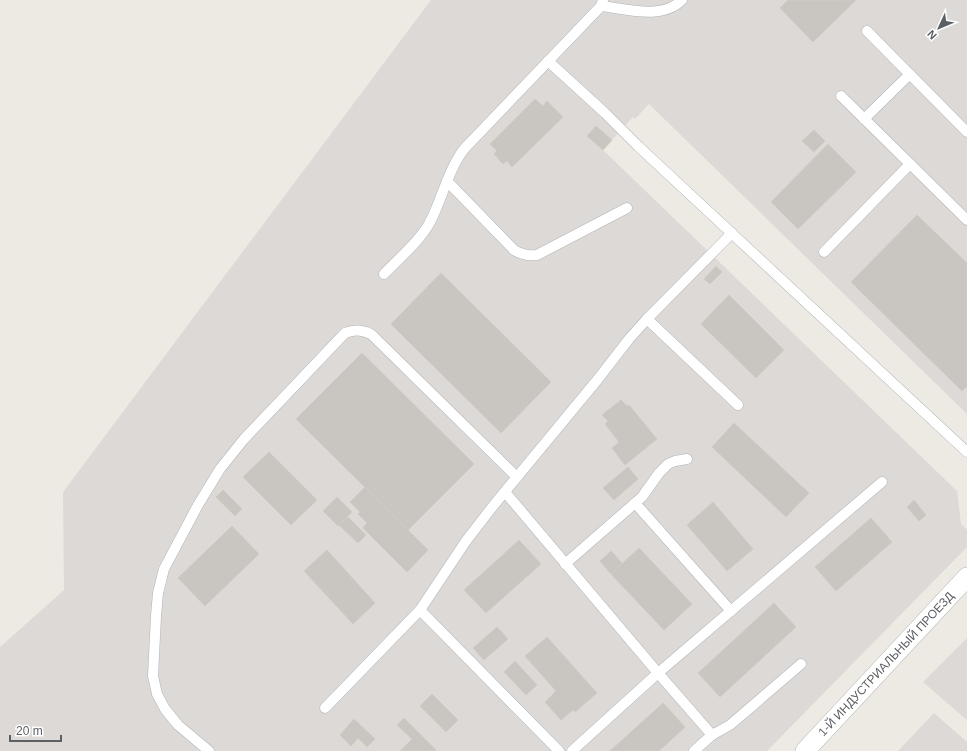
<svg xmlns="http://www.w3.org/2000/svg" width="967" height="751" viewBox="0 0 967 751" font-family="Helvetica,sans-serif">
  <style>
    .industrial { fill: #dcd9d6 }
    .building { fill: #c9c5c0; stroke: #d1ccc2 }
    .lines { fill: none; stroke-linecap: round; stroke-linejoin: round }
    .service-casing { stroke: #b1b4b8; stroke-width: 11 }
    .minor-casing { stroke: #b1b4b8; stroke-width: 20 }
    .service { stroke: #fff; stroke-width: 10 }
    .minor { stroke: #fff; stroke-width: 19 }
    .labels { text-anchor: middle; stroke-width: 3; stroke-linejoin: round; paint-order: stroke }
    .street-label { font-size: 12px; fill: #5c5f63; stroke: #fff }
  </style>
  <rect width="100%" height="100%" fill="#edeae4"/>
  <g class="industrial">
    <polygon points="431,0 967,0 967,414 649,104 635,119 633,117 603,150 957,491 961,524 967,530 967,547 767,751 0,751 0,647 64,590 63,492"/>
    <polygon points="967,638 967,720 923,682"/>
    <polygon points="934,713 967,742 967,751 898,751"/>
  </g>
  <g class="building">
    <polygon points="788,0 856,0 813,42 780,8"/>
    <polygon points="535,99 543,106 547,101 563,117 512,167 507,161 503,164 494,154 497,151 490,144"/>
    <polygon points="596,126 612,140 603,150 587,136"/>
    <polygon points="814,130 825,141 814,152 802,141"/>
    <polygon points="828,144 856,172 798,229 771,202"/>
    <polygon points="917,215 967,263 967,386 962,391 851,282"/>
    <polygon points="716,266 722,272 710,284 704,279"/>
    <polygon points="441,273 551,382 501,433 391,324"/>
    <polygon points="729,295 784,350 756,378 701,324"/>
    <polygon points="362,353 474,464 408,530 296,419"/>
    <polygon points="621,400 627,406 629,405 657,439 625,465 612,448 619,442 605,424 608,421 602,415"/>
    <polygon points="734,423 809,493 786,517 712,447"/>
    <polygon points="269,452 317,500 291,525 243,477"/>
    <polygon points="628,467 638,479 614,500 603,488"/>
    <polygon points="365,487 428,550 407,572 363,528 367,523 358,514 360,512 350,502"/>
    <polygon points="223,490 242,509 235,516 216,497"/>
    <polygon points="337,497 352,512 338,526 323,511"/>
    <polygon points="914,500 926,515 919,521 907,507"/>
    <polygon points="713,502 753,549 727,571 687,525"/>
    <polygon points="348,517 366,535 358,543 339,525"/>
    <polygon points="871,518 892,542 836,591 815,567"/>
    <polygon points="232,526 259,554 205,606 178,578"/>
    <polygon points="519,540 541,564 486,613 464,590"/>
    <polygon points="639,548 692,604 664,630 611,574"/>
    <polygon points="327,550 375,603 353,624 304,571"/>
    <polygon points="611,551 622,563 611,574 600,561"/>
    <polygon points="774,603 796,627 720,697 698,673"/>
    <polygon points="497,627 508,639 484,660 473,648"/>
    <polygon points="547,637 597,693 575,712 573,710 561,720 545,702 556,691 525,656"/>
    <polygon points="515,661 537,685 526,695 504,672"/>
    <polygon points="432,694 458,720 446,732 420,706"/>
    <polygon points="663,703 685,727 659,751 610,751"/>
    <polygon points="404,718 436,750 435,751 400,751 412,739 397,725"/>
    <polygon points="354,719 375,739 367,747 358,738 351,746 340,735"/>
  </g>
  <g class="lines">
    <defs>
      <g id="service">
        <path d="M601,6C627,9 662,20 682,0"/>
        <polyline points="867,31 967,132"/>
        <polyline points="548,61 605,113 639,147 967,452"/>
        <polyline points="841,96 967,220"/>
        <polyline points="864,119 910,74"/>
        <path d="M447,181L514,250C522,255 528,256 537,255L627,208"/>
        <polyline points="824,252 910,164"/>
        <path d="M384,274C399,258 418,243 429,224C442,200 447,172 464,149L601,6L603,0"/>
        <polyline points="647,319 738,405"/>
        <polyline points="505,492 658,673 712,735 730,725 801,664"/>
        <polyline points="635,503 731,611"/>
        <polyline points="565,564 642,497 659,473 668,464 675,461 687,459"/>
        <polyline points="420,610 559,751"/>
        <polyline points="325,708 420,610 466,541 493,506 598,379 629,339 647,319 732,233"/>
        <path d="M209,751L178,725L165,709L157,694L153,676L156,616L158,593L164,569L198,505L220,469L244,439L345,333C355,329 362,330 371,334L517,477"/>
        <polyline points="572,751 658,673 882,482"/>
        <polyline points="694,751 712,735"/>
      </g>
      <polyline id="minor" points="805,751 967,577"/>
    </defs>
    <use href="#service" class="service-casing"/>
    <use href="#minor" class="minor-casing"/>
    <use href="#service" class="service"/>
    <use href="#minor" class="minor"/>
  </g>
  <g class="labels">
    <g class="street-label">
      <text transform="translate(886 664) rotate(-47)" y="4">1-Й ИНДУСТРИАЛЬНЫЙ ПРОЕЗД</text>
    </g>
  </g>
  <g transform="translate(939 28) rotate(226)" stroke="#ffffff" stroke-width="3" paint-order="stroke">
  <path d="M0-3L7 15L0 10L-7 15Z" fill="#5c5f63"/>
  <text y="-6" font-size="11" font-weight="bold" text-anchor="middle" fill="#5c5f63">N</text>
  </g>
  <path d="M10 735v6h51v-6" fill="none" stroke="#5c5f63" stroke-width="2"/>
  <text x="16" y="735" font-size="12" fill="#5c5f63" stroke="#ffffff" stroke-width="3" paint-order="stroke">20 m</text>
</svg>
